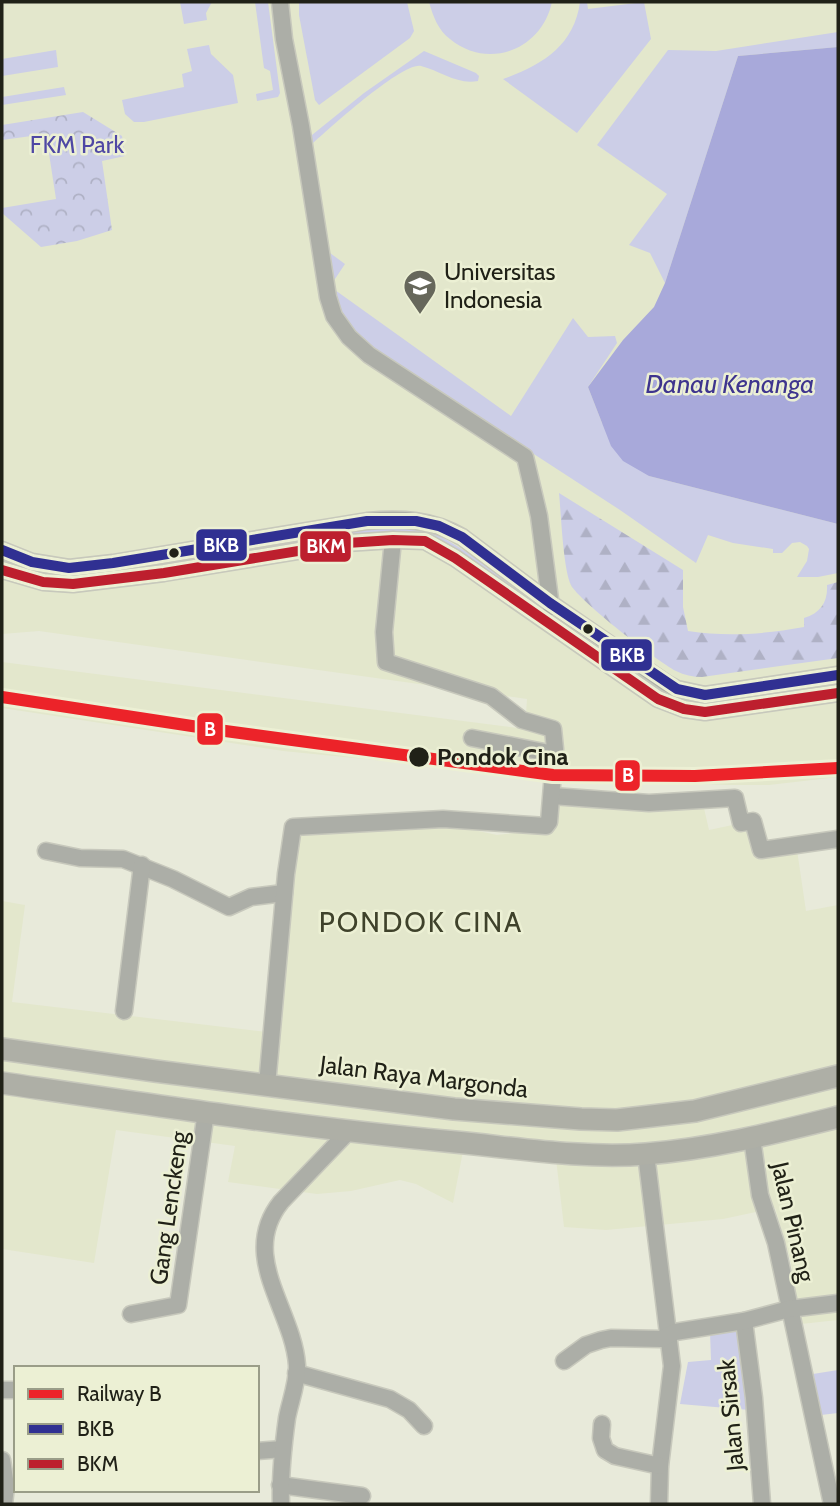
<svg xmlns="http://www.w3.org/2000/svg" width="840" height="1506" viewBox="0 0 840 1506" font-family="Cabin,sans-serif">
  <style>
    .built { fill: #e3e7cc }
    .grass { fill: #cccee7 }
    .forest { fill: url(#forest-firs) }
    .park { fill: url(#park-crowns) }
    .water { fill: #a8a9da }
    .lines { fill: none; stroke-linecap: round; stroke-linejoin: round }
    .minor-casing { stroke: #c7c8bc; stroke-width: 19 }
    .major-casing { stroke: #c7c8bc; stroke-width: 24 }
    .minor { stroke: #acaea7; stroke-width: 16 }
    .major { stroke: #aeafa6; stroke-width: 21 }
    .bus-1-casing { stroke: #ecf0d4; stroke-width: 16 }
    .bus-2-casing { stroke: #ecf0d4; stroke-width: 16 }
    .bus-1 { stroke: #303092; stroke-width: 10 }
    .bus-2 { stroke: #bd1f2e; stroke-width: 10 }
    .rail-1-casing { stroke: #ecf0d4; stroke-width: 18 }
    .rail-1 { stroke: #ec2329; stroke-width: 12 }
    .bus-dot { fill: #202117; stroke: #ecf0d4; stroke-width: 2.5 }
    .labels { text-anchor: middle; stroke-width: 5; stroke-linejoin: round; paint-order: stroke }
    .park-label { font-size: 24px; fill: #4f48a4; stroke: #ecf0d4 }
    .poi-label { font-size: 24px; fill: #202117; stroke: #ecf0d4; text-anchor: start }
    .stop-label { font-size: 24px; font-weight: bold; fill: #202117; stroke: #ecf0d4; text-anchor: start }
    .street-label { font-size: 24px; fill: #202117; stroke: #ecf0d4 }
    .water-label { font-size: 26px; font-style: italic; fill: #3e348e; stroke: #ecf0d4 }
    .quarter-label { font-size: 28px; letter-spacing: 2px; fill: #3f422b; stroke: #ecf0d4 }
    .line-badge { stroke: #ecf0d4; stroke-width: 2.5 }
    .badge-label { font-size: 19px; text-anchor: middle; font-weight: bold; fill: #fff }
  </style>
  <defs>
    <pattern id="forest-firs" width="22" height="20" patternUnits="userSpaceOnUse" patternTransform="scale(1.75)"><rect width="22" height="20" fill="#cccee7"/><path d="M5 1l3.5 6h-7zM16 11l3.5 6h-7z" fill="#afb1c5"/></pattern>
    <pattern id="park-crowns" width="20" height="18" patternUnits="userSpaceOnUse" patternTransform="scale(1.75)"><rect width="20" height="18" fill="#cccee7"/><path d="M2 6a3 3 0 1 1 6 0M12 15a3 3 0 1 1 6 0" fill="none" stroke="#afb1c5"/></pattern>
  </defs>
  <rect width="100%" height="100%" fill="#e8eada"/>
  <g class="built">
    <polygon points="2,2 838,2 838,777 769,785 728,785 558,778 283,751 2,708 2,662 525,729 527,699 39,631 2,634"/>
    <polygon points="555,799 703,804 709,830 756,820 763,853 797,850 806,911 838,905 838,1320 801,1324 790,1259 775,1208 723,1219 606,1230 564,1227 556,1159 463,1151 453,1203 416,1184 400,1180 351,1191 317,1194 228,1182 235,1146 116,1130 94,1263 2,1249 2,901 25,905 12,1002 275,1033 293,833 446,824 497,835 548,829"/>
  </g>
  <g class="grass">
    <polygon points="180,2 212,2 206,13 207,20 184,24"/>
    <polygon points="255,2 268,2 280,93 278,97 257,101 256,94 273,90 270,71 264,68"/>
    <polygon points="299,2 407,2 414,31 410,38 319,105 315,100 299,15"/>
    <path d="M429,2C441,2 491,5 497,2H552C542,49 489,71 450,39C438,30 433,16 429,2Z"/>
    <path d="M580,2H587L588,9L644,2L651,39L577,133L503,79C542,65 574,46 580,2Z"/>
    <polygon points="838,32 838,47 738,56 665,283 650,253 629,245 667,194 597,145 668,50 716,51"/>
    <polygon points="209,45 211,54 233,75 238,103 144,122 134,122 125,114 122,100 184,87 182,74 192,71 187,49"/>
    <polygon points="56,50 58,67 2,76 2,59"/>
    <path d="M424,51L476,73L479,76L478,81C457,85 441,71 421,66C402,62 329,129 312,144L330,253L345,264L333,282L335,290L511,416L573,318L588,337L615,336L617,343L588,387L602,423L649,476L838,524V573L818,577H797L807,561L809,549L807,546L800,542L792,543L782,553H773V549L733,543L708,535L696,563L620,510L374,350L354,334L333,300L311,145L312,135L364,93Z"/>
    <polygon points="64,87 66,95 2,105 2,97"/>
    <path d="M417,527C446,536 468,553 493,571C511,583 529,596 546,610L547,614L429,536L136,570V566L352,529Z"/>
    <polygon points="738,1329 750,1410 680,1404 688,1362 711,1360 710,1332"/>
    <polygon points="838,1370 838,1413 821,1415 813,1374"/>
  </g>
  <path class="forest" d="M559,493L683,570V607L688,631C728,637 765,634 804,627V618C821,613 828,601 827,585L838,582V658L702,677C693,677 684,675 676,671C657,661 579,601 571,585C563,569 561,512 559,493Z"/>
  <polygon class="park" points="83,112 122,136 125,156 102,161 112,230 77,241 41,247 2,213 2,208 56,199 46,134 2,140 2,125"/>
  <polygon class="water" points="838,47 838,524 649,476 623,461 611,446 588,387 623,340 654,307 665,283 738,56"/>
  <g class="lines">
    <defs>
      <g id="minor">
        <polyline points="280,2 284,39 301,126 328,297 334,316 349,337 369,355 525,457 539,516 551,607"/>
        <path d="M2,550L32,562L69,568L113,563L367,521C401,518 432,519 462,537L550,603L666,683L677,689L705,695L838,675"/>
        <polyline points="2,570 43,582 73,584 164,573 347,543 393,540 425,541 455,558 658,699 684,709 705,712 838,693"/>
        <polyline points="472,738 554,754"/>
        <polyline points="552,796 649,803 735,798 741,823 753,821 761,850 838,839"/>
        <polyline points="46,851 80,858 123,859 173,879 229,907 251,897 284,893"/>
        <polyline points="124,1011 142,865"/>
        <polyline points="267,1085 286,874 293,827 443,819 546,826 549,822 555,749 553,729 522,720 491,696 386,662 384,632 393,540"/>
        <polyline points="752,1138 760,1195 776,1243 832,1504"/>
        <polyline points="646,1154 672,1366 660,1466 659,1504"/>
        <polyline points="131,1314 178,1305 206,1112"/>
        <polyline points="744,1321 754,1398 762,1504"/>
        <polyline points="564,1361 586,1345 601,1340 611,1338 661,1339 675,1332 744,1321 789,1309 838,1303"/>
        <polyline points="296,1373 390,1399 409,1410 424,1426"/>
        <polyline points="2,1390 16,1390"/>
        <polyline points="602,1424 601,1438 605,1450 615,1456 660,1466"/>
        <polyline points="257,1451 283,1449"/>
        <polyline points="2,1460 6,1486 4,1504"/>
        <polyline points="280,1485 362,1496"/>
        <path d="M281,1504C280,1476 283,1447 287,1418C290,1402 298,1382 297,1365C293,1309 238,1256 281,1202L348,1132"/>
      </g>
      <g id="major">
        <polyline points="2,1049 155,1071 454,1109 581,1119 617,1120 695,1111 838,1076"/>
        <path d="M2,1083C152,1105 303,1128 455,1142C517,1148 583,1159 646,1154C711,1149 774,1133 838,1117"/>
      </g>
    </defs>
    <use href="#minor" class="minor-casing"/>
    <use href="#major" class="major-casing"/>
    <use href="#minor" class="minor"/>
    <use href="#major" class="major"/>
    <defs>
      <polyline id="bus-1" points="2,550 32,562 69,568 113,563 367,521 416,521 439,526 462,537 550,603 677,689 705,695 838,675"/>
      <polyline id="bus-2" points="2,570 43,582 73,584 164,573 347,543 393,540 425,541 455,558 658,699 684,709 705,712 838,693"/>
    </defs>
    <use href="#bus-1" class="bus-1-casing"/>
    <use href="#bus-2" class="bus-2-casing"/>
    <use href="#bus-1" class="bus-1"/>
    <use href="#bus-2" class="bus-2"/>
    <defs>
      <polyline id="rail-1" points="2,697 218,730 553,775 695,776 838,768"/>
    </defs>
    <use href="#rail-1" class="rail-1-casing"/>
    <use href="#rail-1" class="rail-1"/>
  </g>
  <defs>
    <symbol id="university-pin" viewBox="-11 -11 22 30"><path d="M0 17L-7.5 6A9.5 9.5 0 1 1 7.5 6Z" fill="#66675b" stroke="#ecf0d4"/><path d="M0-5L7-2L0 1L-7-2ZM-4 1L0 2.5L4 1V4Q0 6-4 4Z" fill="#fff"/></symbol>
  </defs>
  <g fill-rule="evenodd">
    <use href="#university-pin" x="401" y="267" width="38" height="52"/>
  </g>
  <g class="bus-dot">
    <circle cx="174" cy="553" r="6"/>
    <circle cx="588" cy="629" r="6"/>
    <circle cx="419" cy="757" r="11"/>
  </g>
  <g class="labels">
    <g class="park-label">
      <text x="77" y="153">FKM Park</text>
    </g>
    <g class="poi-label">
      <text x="444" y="280">Universitas<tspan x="444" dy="28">Indonesia</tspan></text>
    </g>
    <g class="stop-label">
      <text x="437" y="765">Pondok Cina</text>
    </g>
    <g class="street-label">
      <text transform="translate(424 1077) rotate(7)" y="8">Jalan Raya Margonda</text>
      <text transform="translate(169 1208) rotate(-82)" y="8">Gang Lenckeng</text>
      <text transform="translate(793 1222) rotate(77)" y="8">Jalan Pinang</text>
      <text transform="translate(731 1415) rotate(-95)" y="8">Jalan Sirsak</text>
    </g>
    <g class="water-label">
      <text x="730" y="393">Danau Kenanga</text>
    </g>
    <g class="quarter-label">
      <text x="421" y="932">PONDOK CINA</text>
    </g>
  </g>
  <g class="line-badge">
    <rect x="195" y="528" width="53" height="34" rx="7" fill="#303092"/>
    <rect x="299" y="530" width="53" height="33" rx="7" fill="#bd1f2e"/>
    <rect x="600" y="638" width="53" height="34" rx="7" fill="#303092"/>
    <rect x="196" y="712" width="28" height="34" rx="7" fill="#ec2329"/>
    <rect x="614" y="759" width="27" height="33" rx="7" fill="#ec2329"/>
  </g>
  <g class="badge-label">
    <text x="221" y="552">BKB</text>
    <text x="326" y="553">BKM</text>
    <text x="627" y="662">BKB</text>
    <text x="210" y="736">B</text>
    <text x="628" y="782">B</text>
  </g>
  <rect width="840" height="1506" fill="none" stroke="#202117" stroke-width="7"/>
  <rect x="14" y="1366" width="245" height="126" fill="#ecf0d4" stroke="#9a9d88" stroke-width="2"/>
  <rect x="28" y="1389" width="35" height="10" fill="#ec2329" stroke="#9a9d88" stroke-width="2"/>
  <text x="77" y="1401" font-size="21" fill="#202117">Railway B</text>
  <rect x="28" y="1424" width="35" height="10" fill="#303092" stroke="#9a9d88" stroke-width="2"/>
  <text x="77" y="1436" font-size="21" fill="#202117">BKB</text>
  <rect x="28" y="1459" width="35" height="10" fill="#bd1f2e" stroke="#9a9d88" stroke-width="2"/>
  <text x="77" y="1471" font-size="21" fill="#202117">BKM</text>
</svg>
